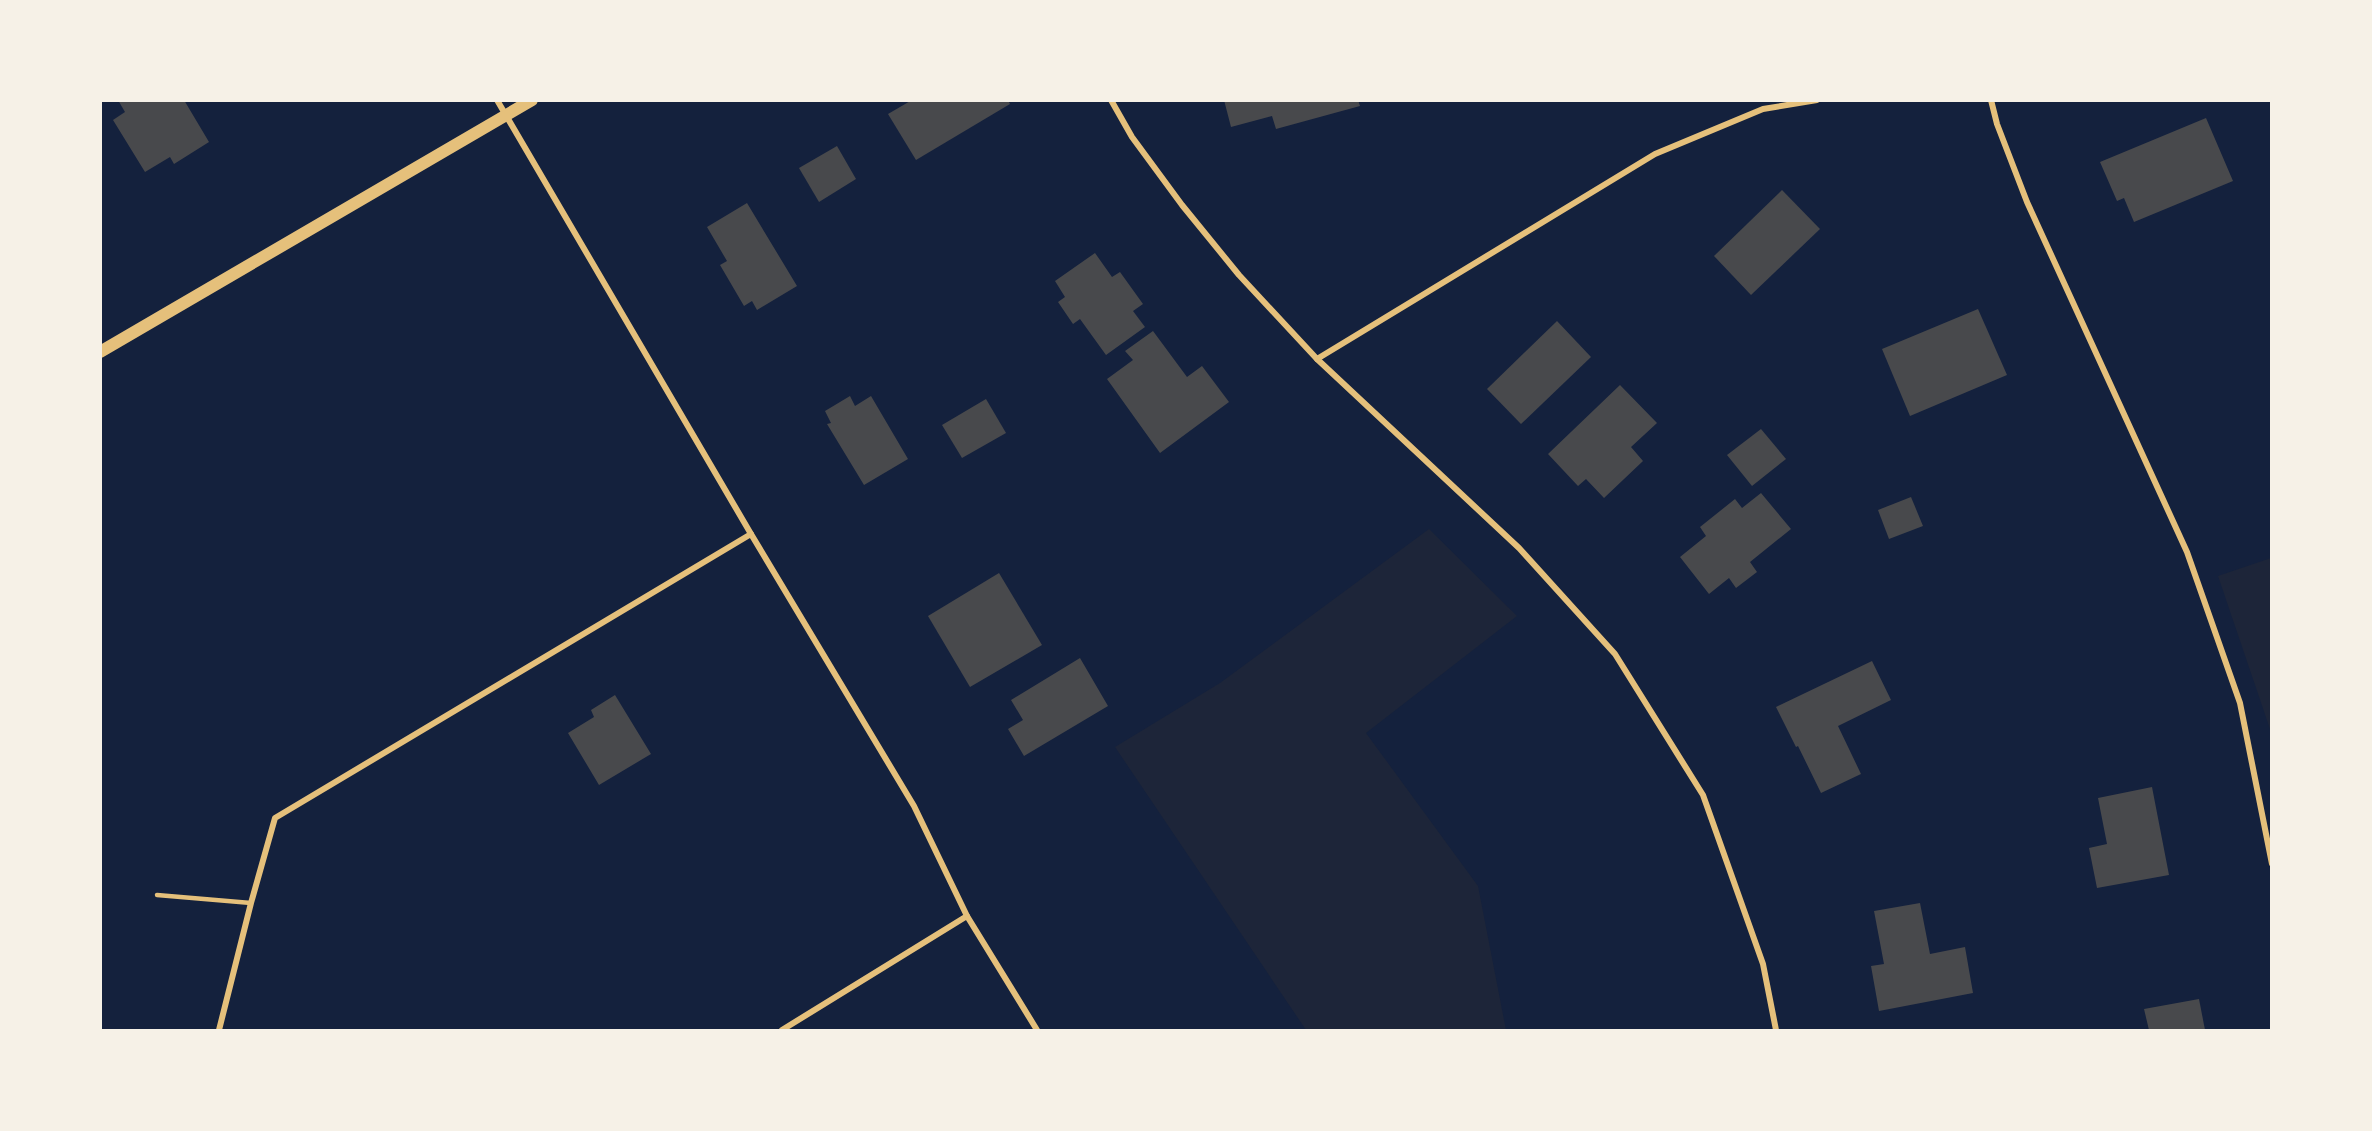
<svg xmlns="http://www.w3.org/2000/svg" width="2372" height="1131" viewBox="0 0 2372 1131" font-family="'Varela Round',sans-serif">
  <style>
    .green { fill: #1d2539 }
    .building { fill: #48494c }
    .lines { fill: none; stroke-linecap: round; stroke-linejoin: round }
    .service { stroke: #e5c07b; stroke-width: 4.5 }
    .minor { stroke: #e5c07b; stroke-width: 6 }
    .secondary { stroke: #e5c07b; stroke-width: 12 }
  </style>
  <rect width="100%" height="100%" fill="#14213d"/>
  <g class="green">
    <polygon points="1429,529 1517,616 1366,733 1478,886 1506,1030 1306,1030 1115,747 1220,683"/>
    <polygon points="2271,558 2272,558 2271,732 2218,576"/>
  </g>
  <g class="building">
    <polygon points="118,100 184,100 209,142 174,164 170,157 145,172 113,120 125,112"/>
    <polygon points="912,100 1008,100 1010,104 916,160 888,114"/>
    <polygon points="1224,100 1358,100 1360,106 1276,129 1272,116 1231,127"/>
    <polygon points="2206,118 2233,181 2134,222 2124,198 2117,201 2100,162"/>
    <polygon points="837,146 856,179 819,202 799,168"/>
    <polygon points="1782,190 1820,229 1751,295 1714,256"/>
    <polygon points="747,203 797,286 757,310 752,301 744,306 720,265 727,261 707,227"/>
    <polygon points="1095,253 1112,277 1120,272 1143,304 1133,311 1145,327 1106,355 1080,319 1073,324 1058,302 1065,297 1055,281"/>
    <polygon points="1978,309 2007,375 1910,416 1882,349"/>
    <polygon points="1557,321 1591,357 1521,424 1487,389"/>
    <polygon points="1153,331 1187,377 1202,366 1229,402 1160,453 1107,379 1133,360 1125,351"/>
    <polygon points="1620,385 1657,423 1631,447 1643,461 1604,498 1586,479 1578,486 1548,454"/>
    <polygon points="850,396 855,406 871,396 908,459 864,485 827,424 831,423 825,411"/>
    <polygon points="986,399 1006,433 962,458 942,425"/>
    <polygon points="1761,429 1786,459 1752,486 1727,455"/>
    <polygon points="1761,493 1791,529 1750,562 1757,572 1736,588 1729,578 1709,594 1680,557 1706,536 1700,527 1735,499 1742,508"/>
    <polygon points="1911,497 1923,526 1889,539 1878,510"/>
    <polygon points="999,573 1042,645 970,687 928,616"/>
    <polygon points="1080,658 1108,706 1024,756 1008,729 1023,720 1011,700"/>
    <polygon points="1872,661 1891,700 1838,726 1861,774 1821,793 1798,746 1796,747 1776,707"/>
    <polygon points="615,695 651,754 599,785 568,733 594,717 591,710"/>
    <polygon points="2152,787 2169,875 2097,888 2089,848 2107,844 2098,798"/>
    <polygon points="1920,903 1930,954 1965,947 1973,993 1879,1011 1871,966 1884,964 1874,911"/>
    <polygon points="2199,999 2205,1030 2149,1030 2144,1009"/>
  </g>
  <g class="lines">
    <polyline class="service" points="157,895 251,903"/>
    <g class="minor">
      <polyline points="497,100 751,534 914,806 967,916 1037,1030"/>
      <polyline points="1111,100 1132,137 1182,205 1239,275 1317,359 1519,548 1615,654 1703,795 1763,964 1776,1030"/>
      <polyline points="1991,100 1997,124 2027,202 2187,552 2240,703 2272,864"/>
      <polyline points="1317,359 1655,154 1763,109 1817,100"/>
      <polyline points="219,1030 251,903 275,818 751,534"/>
      <polyline points="782,1030 967,916"/>
    </g>
    <polyline class="secondary" points="100,352 532,100"/>
  </g>
  <rect width="2372" height="1131" fill="none" stroke="#f6f1e7" stroke-width="204"/>
</svg>
